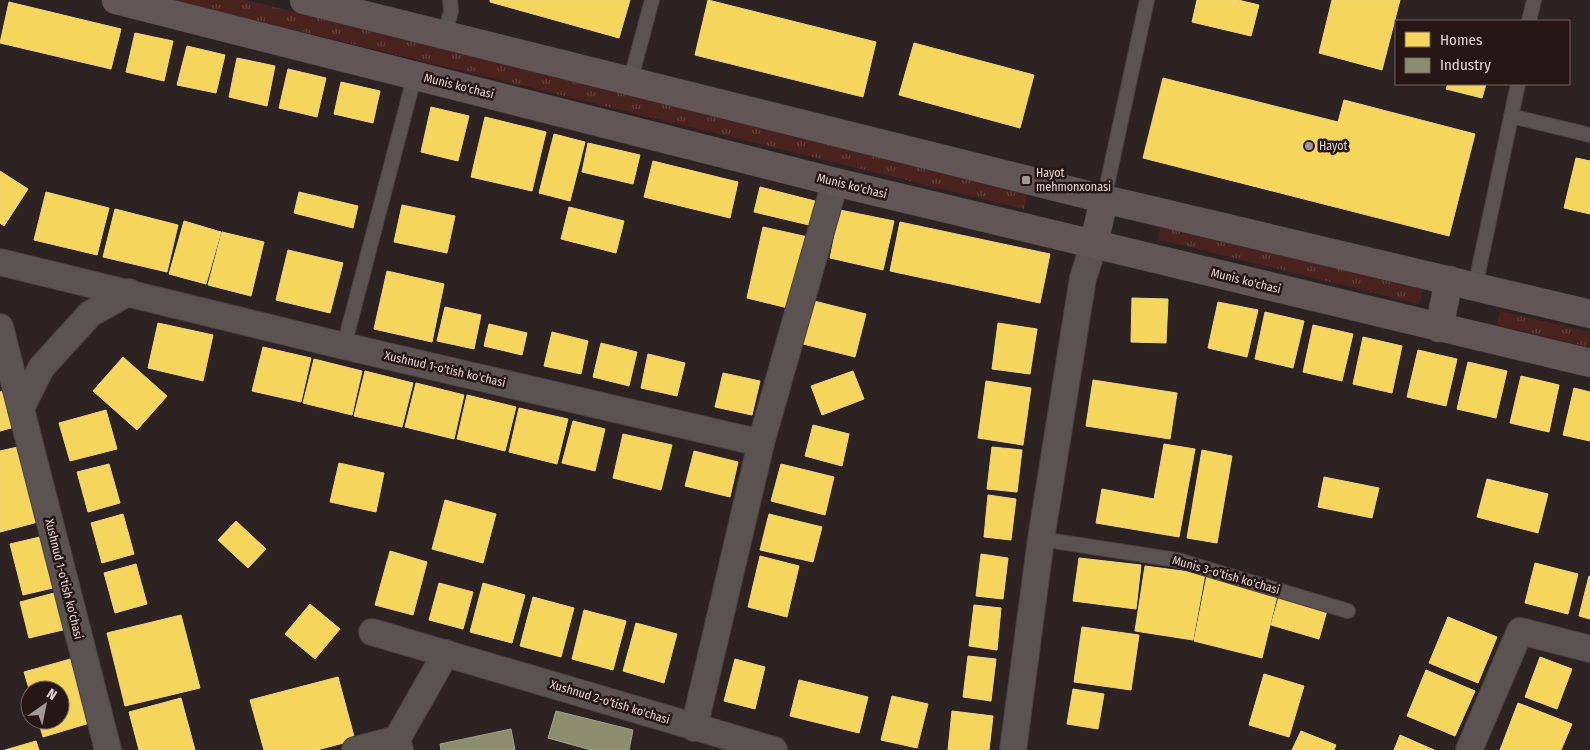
<svg xmlns="http://www.w3.org/2000/svg" width="1590" height="750" viewBox="0 0 1590 750" font-family="'Fira Sans Condensed',sans-serif">
  <style>
    .grass { fill: url(#grass-tufts) }
    .homes { fill: #f6d55c; stroke: #f0d680 }
    .industry { fill: #8c8c6e; stroke: #a6a28d }
    .lines { fill: none; stroke-linecap: round; stroke-linejoin: round }
    .lane-casing { stroke: #4a4140; stroke-width: 16 }
    .street-casing { stroke: #4a4140; stroke-width: 28 }
    .secondary-casing { stroke: #4a4140; stroke-width: 29 }
    .lane { stroke: #5a5351; stroke-width: 14 }
    .street { stroke: #5a5351; stroke-width: 26 }
    .secondary { stroke: #615655; stroke-width: 28 }
    .poi-dot { fill: #a39896; stroke: #261615; stroke-width: 2 }
    .labels { text-anchor: middle; stroke-width: 5; stroke-linejoin: round; paint-order: stroke }
    .street-label { font-size: 12px; fill: #e3d7d5; stroke: #261615 }
    .poi-label { font-size: 12px; fill: #e3d7d5; stroke: #261615; text-anchor: start }
  </style>
  <defs>
    <pattern id="grass-tufts" width="24" height="20" patternUnits="userSpaceOnUse" patternTransform="scale(1.25)"><rect width="24" height="20" fill="#4a2320"/><path d="M3 7l-1-3M5 7V3M7 7l1-3M15 17l-1-3M17 17v-4M19 17l1-3" fill="none" stroke="#644240"/></pattern>
  </defs>
  <rect width="100%" height="100%" fill="#2d2322"/>
  <g class="grass">
    <polygon points="174,0 246,0 1027,193 1024,209"/>
    <polygon points="1161,225 1423,290 1419,304 1158,239"/>
    <polygon points="1500,311 1590,332 1590,347 1497,325"/>
  </g>
  <g class="homes">
    <polygon points="490,0 630,0 619,38 490,2"/>
    <polygon points="708,0 876,42 863,97 695,55"/>
    <polygon points="1197,0 1238,0 1259,5 1251,36 1192,22"/>
    <polygon points="1332,0 1400,0 1382,70 1319,53"/>
    <polygon points="9,2 121,29 111,69 0,43"/>
    <polygon points="135,33 173,41 164,81 126,72"/>
    <polygon points="914,43 1034,75 1020,128 899,95"/>
    <polygon points="187,46 225,55 216,93 177,85"/>
    <polygon points="237,58 275,66 267,106 229,97"/>
    <polygon points="288,69 326,78 317,117 279,108"/>
    <polygon points="1163,78 1338,122 1344,100 1475,134 1449,236 1143,158"/>
    <polygon points="341,82 380,91 373,123 334,114"/>
    <polygon points="1448,84 1486,84 1482,98 1446,89"/>
    <polygon points="431,107 469,116 458,161 421,152"/>
    <polygon points="485,117 546,132 532,191 471,177"/>
    <polygon points="554,134 585,142 570,201 539,193"/>
    <polygon points="588,143 640,155 633,184 582,172"/>
    <polygon points="1576,158 1590,161 1590,214 1564,208"/>
    <polygon points="653,161 738,182 730,218 644,197"/>
    <polygon points="0,171 28,189 4,226 0,223"/>
    <polygon points="760,187 815,201 809,225 754,212"/>
    <polygon points="46,192 109,208 97,255 34,240"/>
    <polygon points="299,192 358,206 353,228 294,213"/>
    <polygon points="402,205 455,216 447,253 394,242"/>
    <polygon points="569,207 624,221 616,253 561,239"/>
    <polygon points="115,209 178,225 167,272 103,257"/>
    <polygon points="840,210 894,221 883,270 830,258"/>
    <polygon points="184,221 221,232 206,284 169,274"/>
    <polygon points="900,222 1050,254 1040,303 890,271"/>
    <polygon points="763,227 808,237 792,309 747,298"/>
    <polygon points="222,232 264,242 251,296 208,285"/>
    <polygon points="288,250 343,263 330,313 276,300"/>
    <polygon points="387,271 444,284 432,342 374,329"/>
    <polygon points="1132,298 1168,299 1166,343 1131,342"/>
    <polygon points="810,300 866,314 855,357 799,343"/>
    <polygon points="1218,302 1258,310 1247,357 1208,348"/>
    <polygon points="445,307 481,315 474,349 437,341"/>
    <polygon points="1265,312 1304,321 1293,368 1255,359"/>
    <polygon points="158,323 213,335 203,381 148,368"/>
    <polygon points="998,323 1037,329 1030,374 992,369"/>
    <polygon points="489,324 527,333 522,355 484,346"/>
    <polygon points="1313,325 1353,334 1342,381 1303,372"/>
    <polygon points="552,332 588,341 581,374 544,366"/>
    <polygon points="1363,337 1402,346 1392,393 1353,384"/>
    <polygon points="601,343 637,352 629,386 593,377"/>
    <polygon points="263,347 311,358 301,402 252,391"/>
    <polygon points="1418,350 1457,359 1446,406 1407,397"/>
    <polygon points="648,354 685,363 677,396 641,388"/>
    <polygon points="123,357 167,396 137,430 93,391"/>
    <polygon points="314,359 362,371 352,415 303,403"/>
    <polygon points="1468,362 1507,371 1496,418 1457,409"/>
    <polygon points="365,371 413,383 402,427 354,416"/>
    <polygon points="853,371 864,399 822,415 811,386"/>
    <polygon points="723,373 760,381 752,415 715,407"/>
    <polygon points="1521,376 1559,385 1549,432 1510,423"/>
    <polygon points="1093,380 1177,393 1170,439 1086,426"/>
    <polygon points="986,381 1031,388 1023,445 978,438"/>
    <polygon points="416,383 464,395 454,439 405,427"/>
    <polygon points="1574,388 1590,392 1590,441 1563,435"/>
    <polygon points="5,391 15,427 0,431 0,392"/>
    <polygon points="467,395 516,407 505,451 457,439"/>
    <polygon points="519,408 568,419 557,464 509,452"/>
    <polygon points="106,410 117,449 70,461 59,423"/>
    <polygon points="573,421 605,429 595,471 562,463"/>
    <polygon points="813,425 849,434 842,466 805,456"/>
    <polygon points="623,434 672,445 661,490 613,478"/>
    <polygon points="1164,444 1195,449 1179,537 1096,523 1102,489 1154,499"/>
    <polygon points="22,446 42,521 0,532 0,451"/>
    <polygon points="992,447 1022,450 1017,492 987,489"/>
    <polygon points="1202,450 1232,456 1217,543 1187,538"/>
    <polygon points="694,451 738,462 730,497 685,486"/>
    <polygon points="339,463 384,473 376,512 330,502"/>
    <polygon points="109,464 120,503 88,512 77,472"/>
    <polygon points="781,464 834,477 825,515 771,501"/>
    <polygon points="1324,477 1379,488 1372,518 1318,507"/>
    <polygon points="1487,479 1548,494 1538,533 1477,517"/>
    <polygon points="988,495 1016,499 1011,540 984,537"/>
    <polygon points="445,500 496,514 483,563 432,549"/>
    <polygon points="123,514 134,554 102,563 91,523"/>
    <polygon points="769,514 822,527 813,562 760,550"/>
    <polygon points="236,521 266,549 248,568 218,540"/>
    <polygon points="44,536 57,587 23,595 10,544"/>
    <polygon points="390,551 427,562 413,615 375,605"/>
    <polygon points="981,554 1008,558 1003,599 976,596"/>
    <polygon points="760,556 799,566 787,617 748,607"/>
    <polygon points="1079,558 1141,565 1136,609 1073,601"/>
    <polygon points="1535,563 1578,574 1568,614 1525,603"/>
    <polygon points="136,564 147,604 115,613 104,573"/>
    <polygon points="1145,566 1205,574 1193,640 1135,631"/>
    <polygon points="1207,575 1278,592 1262,658 1194,641"/>
    <polygon points="1589,576 1590,576 1590,619 1579,616"/>
    <polygon points="439,583 473,592 463,629 429,620"/>
    <polygon points="483,583 525,595 512,643 470,632"/>
    <polygon points="58,592 67,629 29,638 20,602"/>
    <polygon points="1280,593 1328,607 1319,639 1271,625"/>
    <polygon points="533,597 574,608 561,657 520,646"/>
    <polygon points="310,604 340,629 315,659 285,634"/>
    <polygon points="974,605 1001,608 997,650 969,646"/>
    <polygon points="584,610 626,621 613,670 572,659"/>
    <polygon points="181,615 200,688 125,706 107,633"/>
    <polygon points="1448,617 1497,637 1478,683 1429,663"/>
    <polygon points="636,623 677,634 664,683 623,671"/>
    <polygon points="1082,627 1139,635 1131,690 1074,682"/>
    <polygon points="968,656 996,659 991,701 963,697"/>
    <polygon points="1540,657 1572,669 1557,709 1525,697"/>
    <polygon points="74,658 93,722 43,737 38,720 60,720 60,690 30,690 30,692 24,672"/>
    <polygon points="735,659 765,667 755,709 724,701"/>
    <polygon points="1426,670 1475,691 1455,736 1407,716"/>
    <polygon points="1264,674 1304,686 1289,737 1249,725"/>
    <polygon points="338,677 355,740 317,750 264,750 250,700"/>
    <polygon points="799,680 868,697 859,733 790,716"/>
    <polygon points="1073,689 1104,694 1098,729 1067,724"/>
    <polygon points="892,696 928,704 917,748 881,740"/>
    <polygon points="181,698 195,750 139,750 129,712"/>
    <polygon points="1518,703 1572,724 1561,750 1500,750"/>
    <polygon points="952,711 993,716 989,750 948,750"/>
    <polygon points="1301,731 1336,745 1334,750 1292,750"/>
    <polygon points="1400,735 1434,750 1394,750"/>
    <polygon points="36,741 39,750 5,750"/>
  </g>
  <g class="industry">
    <polygon points="556,711 633,730 629,750 591,750 548,738"/>
    <polygon points="511,729 515,750 441,750 440,744"/>
  </g>
  <g class="lines">
    <defs>
      <g id="lane">
        <polyline points="1529,21 1534,0"/>
        <polyline points="444,35 451,12 450,0"/>
        <polyline points="630,82 652,0"/>
        <polyline points="1511,116 1590,135"/>
        <polyline points="1104,199 1147,0"/>
        <polyline points="1475,287 1518,84"/>
        <polyline points="344,346 415,74"/>
        <polyline points="1041,539 1177,560 1348,611"/>
      </g>
      <g id="street">
        <polyline points="0,262 344,346 761,443"/>
        <polyline points="0,327 108,750"/>
        <polyline points="21,408 41,368 90,314 129,292"/>
        <polyline points="372,632 774,750"/>
        <polyline points="694,728 761,443 835,182"/>
        <polyline points="355,750 397,739"/>
        <polyline points="400,750 397,739 446,653"/>
        <polyline points="1013,750 1041,539 1083,278 1094,244"/>
        <polyline points="1469,750 1520,631 1590,649"/>
      </g>
      <g id="secondary">
        <polyline points="116,0 835,182 1590,363"/>
        <polyline points="304,0 1104,199 1590,314"/>
        <polyline points="1094,244 1104,199"/>
        <polyline points="1439,328 1449,280"/>
      </g>
    </defs>
    <use href="#lane" class="lane-casing"/>
    <use href="#street" class="street-casing"/>
    <use href="#secondary" class="secondary-casing"/>
    <use href="#lane" class="lane"/>
    <use href="#street" class="street"/>
    <use href="#secondary" class="secondary"/>
  </g>
  <g class="poi-dot">
    <circle cx="1309" cy="146" r="5"/>
    <rect x="1021" y="175" width="10" height="10" rx="2.5"/>
  </g>
  <g class="labels">
    <g class="street-label">
      <text transform="translate(459 86) rotate(14)" y="4">Munis ko'chasi</text>
      <text transform="translate(852 186) rotate(14)" y="4">Munis ko'chasi</text>
      <text transform="translate(1246 281) rotate(14)" y="4">Munis ko'chasi</text>
      <text transform="translate(445 369) rotate(13)" y="4">Xushnud 1-o'tish ko'chasi</text>
      <text transform="translate(1226 575) rotate(16)" y="4">Munis 3-o'tish ko'chasi</text>
      <text transform="translate(64 579) rotate(76)" y="4">Xushnud 1-o'tish ko'chasi</text>
      <text transform="translate(610 702) rotate(17)" y="4">Xushnud 2-o'tish ko'chasi</text>
    </g>
    <g class="poi-label">
      <text x="1319" y="150">Hayot</text>
      <text x="1036" y="177">Hayot<tspan x="1036" dy="14">mehmonxonasi</tspan></text>
    </g>
  </g>
  <rect x="1395" y="20" width="175" height="65" fill="#261615" stroke="#726362"/>
  <rect x="1405" y="32" width="25" height="15" fill="#f6d55c" stroke="#726362"/>
  <text x="1440" y="45" font-size="15" fill="#e3d7d5">Homes</text>
  <rect x="1405" y="58" width="25" height="15" fill="#8c8c6e" stroke="#726362"/>
  <text x="1440" y="70" font-size="15" fill="#e3d7d5">Industry</text>
  <g transform="translate(45 705) rotate(33)"><circle r="24" fill="#261615" stroke="#726362"/>
  <path d="M0-4L9 19L0 12L-9 19Z" fill="#a39896"/>
  <text y="-8" font-size="14" font-weight="bold" text-anchor="middle" fill="#e3d7d5">N</text>
  </g>
</svg>
